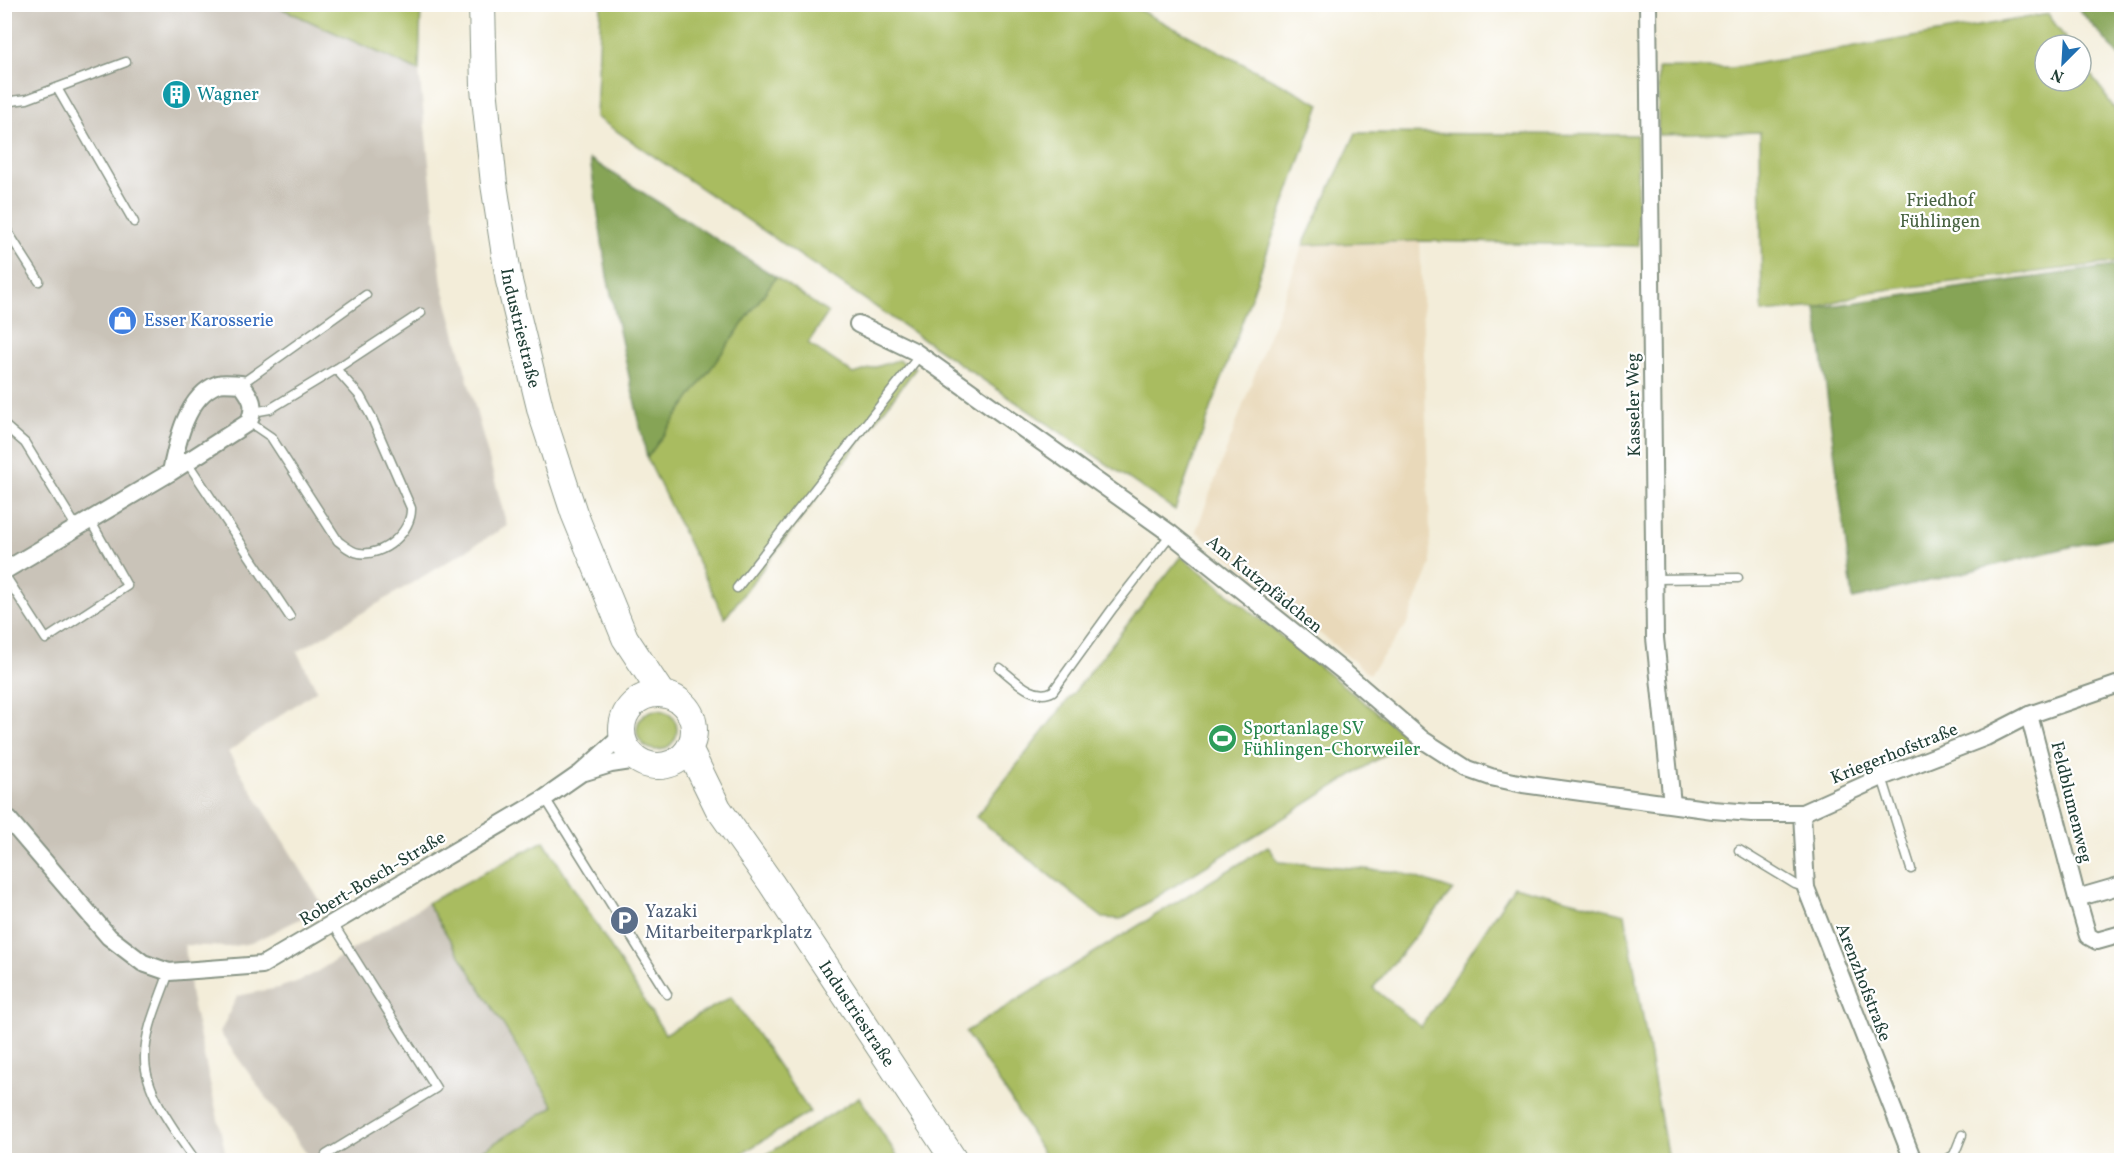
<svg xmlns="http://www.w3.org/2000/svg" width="2126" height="1165" viewBox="0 0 2126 1165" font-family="Vollkorn,serif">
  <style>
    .built { fill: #e9d9ba }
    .industrial { fill: #c9c3b8 }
    .green { fill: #a9bc60; stroke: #647c4a; stroke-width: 1.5 }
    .forest { fill: #86a456; stroke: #527045; stroke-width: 1.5 }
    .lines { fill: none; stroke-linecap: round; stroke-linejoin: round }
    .service-casing { stroke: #899586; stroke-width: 11 }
    .minor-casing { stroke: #899586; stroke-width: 20 }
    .primary-casing { stroke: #899586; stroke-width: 28 }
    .service { stroke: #fff; stroke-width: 8 }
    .minor { stroke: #fff; stroke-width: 16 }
    .primary { stroke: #fff; stroke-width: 26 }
    .labels { text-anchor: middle; stroke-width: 4.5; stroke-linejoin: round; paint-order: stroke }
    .culture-label { font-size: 18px; fill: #0d838f; stroke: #fff; text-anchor: start }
    .park-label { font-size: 18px; fill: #486341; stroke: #fff }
    .shop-label { font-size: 18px; fill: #366cbe; stroke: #fff; text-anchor: start }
    .street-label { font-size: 18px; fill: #1f3d34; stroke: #fff }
    .leisure-label { font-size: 18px; fill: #27864d; stroke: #fff; text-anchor: start }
    .service-label { font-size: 18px; fill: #4e5e75; stroke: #fff; text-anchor: start }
  </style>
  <rect width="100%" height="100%" fill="#fff"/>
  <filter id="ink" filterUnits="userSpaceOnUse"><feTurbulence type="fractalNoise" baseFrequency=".0167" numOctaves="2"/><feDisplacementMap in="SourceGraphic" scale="12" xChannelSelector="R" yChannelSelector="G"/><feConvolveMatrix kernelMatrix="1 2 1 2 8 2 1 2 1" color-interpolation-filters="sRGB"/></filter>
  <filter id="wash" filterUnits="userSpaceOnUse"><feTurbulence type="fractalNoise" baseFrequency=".008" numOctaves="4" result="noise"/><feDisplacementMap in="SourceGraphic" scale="24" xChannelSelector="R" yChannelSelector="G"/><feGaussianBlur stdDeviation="1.35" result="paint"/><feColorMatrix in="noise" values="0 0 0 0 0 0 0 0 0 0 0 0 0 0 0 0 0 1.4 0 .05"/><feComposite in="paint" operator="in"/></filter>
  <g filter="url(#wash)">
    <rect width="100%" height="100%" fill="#f3edd9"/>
    <polygon class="built" points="1420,241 1431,564 1406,626 1369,674 1196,531 1303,245"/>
    <g class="industrial">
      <polygon points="5,5 274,5 419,71 442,284 507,526 297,652 317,690 228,752 324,907 251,943 228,947 185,945 191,997 227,1160 5,1160"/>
      <polygon points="427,903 554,1107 467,1160 311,1160 220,1033 237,996 278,988 299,981 318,971"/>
    </g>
    <g class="green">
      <polygon points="601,4 1130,5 1320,104 1175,510 596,117"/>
      <polygon points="274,5 421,5 419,71"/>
      <polygon points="2048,14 2070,45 2045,45 2045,81 2081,81 2081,60 2121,118 2121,262 1868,292 1818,307 1762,312 1760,132 1658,135 1658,68 1731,68"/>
      <polygon points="1356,133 1637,135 1638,246 1420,241 1303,245"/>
      <polygon points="776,277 828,313 808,343 854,374 898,360 916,368 725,618 647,458"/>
      <polygon points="1181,556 1405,735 1402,744 1121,919 1103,918 976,817"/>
      <circle cx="657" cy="730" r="20"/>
      <polygon points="544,841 665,1034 731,997 810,1112 731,1160 467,1160 554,1106 427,903"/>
      <polygon points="1268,846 1279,862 1399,872 1453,890 1373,988 1421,1027 1514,886 1625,914 1668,1160 1047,1160 1008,1095 965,1032"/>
      <polygon points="859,1097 900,1160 758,1160"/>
    </g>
    <g class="forest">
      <polygon points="2075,5 2121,5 2121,58"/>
      <polygon points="590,159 776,277 647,458 607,276"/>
      <polygon points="2121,265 2121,535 1853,599 1816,308"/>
    </g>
  </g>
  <g filter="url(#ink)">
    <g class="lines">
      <defs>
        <g id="service">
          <polyline points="57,88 134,222"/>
          <polyline points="4,102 27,99 126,62"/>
          <polyline points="4,226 39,281"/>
          <polyline points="336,369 421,313"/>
          <polyline points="241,384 366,295"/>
          <path d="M249,422L271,437L338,541C345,546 351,552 359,553C383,557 412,532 411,508L371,416L360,396L336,369L270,409L253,412"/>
          <polyline points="4,425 25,443 77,528"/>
          <polyline points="187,462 290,617"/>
          <polyline points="4,574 46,639 127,586 90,520"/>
          <polyline points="1654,579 1738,578"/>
          <polyline points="737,588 920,355"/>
          <path d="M1000,668C1014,679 1035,702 1053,691L1113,608L1171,534"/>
          <polyline points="1882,777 1911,869"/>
          <polyline points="545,798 667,994"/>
          <polyline points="1739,850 1795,884 1806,888"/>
          <path d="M169,972C160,999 145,1029 145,1057C144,1092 176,1132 195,1160"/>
          <polyline points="326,1155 436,1088 333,924"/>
          <polyline points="1946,1160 1954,1155 1962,1135"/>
        </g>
        <g id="minor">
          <polyline points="1648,4 1655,638 1672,804"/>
          <polyline points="858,324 914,351 1171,534 1344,672 1423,740 1468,769 1491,777 1523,784 1713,810 1752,813 1802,813 1882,777 1986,737 2029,715 2122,683"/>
          <path d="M4,571L171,472L249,422C256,405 252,398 241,384C234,384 224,382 218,384C186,396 177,443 171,472"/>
          <polyline points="2029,715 2077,898 2122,885"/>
          <polyline points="585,772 611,764 637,760"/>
          <polyline points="1802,813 1806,888 1913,1160"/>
          <polyline points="4,814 109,937 143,963 169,972 262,965 545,798 581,773 622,736"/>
          <polyline points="2077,898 2088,936 2097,941 2122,934"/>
        </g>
        <g id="primary">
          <path id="s1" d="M482,4L484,88L494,184L509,281L541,412L574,513L625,638L662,694"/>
          <circle cx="658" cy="730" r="36"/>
          <path id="s2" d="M689,749L718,808L771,883L954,1160"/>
        </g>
      </defs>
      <use href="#service" class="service-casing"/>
      <use href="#minor" class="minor-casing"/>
      <use href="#primary" class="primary-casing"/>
      <use href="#service" class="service"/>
      <use href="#minor" class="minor"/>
      <use href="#primary" class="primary"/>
    </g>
  </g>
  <defs>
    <symbol id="building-disc" viewBox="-11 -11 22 22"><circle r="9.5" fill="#0f9aa8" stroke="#fff"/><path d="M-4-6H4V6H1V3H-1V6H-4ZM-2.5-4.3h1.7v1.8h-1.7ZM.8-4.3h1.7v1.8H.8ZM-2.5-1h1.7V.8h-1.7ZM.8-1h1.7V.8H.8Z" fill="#fff"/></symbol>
    <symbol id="shop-disc" viewBox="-11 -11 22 22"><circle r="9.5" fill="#3f7fe0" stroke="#fff"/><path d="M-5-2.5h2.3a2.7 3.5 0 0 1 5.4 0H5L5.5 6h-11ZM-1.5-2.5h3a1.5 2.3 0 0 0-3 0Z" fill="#fff"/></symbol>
    <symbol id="stadium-disc" viewBox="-11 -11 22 22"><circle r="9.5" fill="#2e9e5b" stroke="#fff"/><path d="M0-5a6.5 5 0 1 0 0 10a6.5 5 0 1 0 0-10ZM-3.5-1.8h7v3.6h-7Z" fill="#fff"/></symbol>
    <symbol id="parking-disc" viewBox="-11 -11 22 22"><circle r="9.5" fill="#5c6f8a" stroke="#fff"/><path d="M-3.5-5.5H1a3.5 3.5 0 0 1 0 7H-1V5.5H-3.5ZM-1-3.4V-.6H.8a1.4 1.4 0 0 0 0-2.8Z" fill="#fff"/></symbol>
  </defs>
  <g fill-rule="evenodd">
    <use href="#building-disc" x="160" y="78" width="33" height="33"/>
    <use href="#shop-disc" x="106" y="304" width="33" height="33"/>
    <use href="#stadium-disc" x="1206" y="722" width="33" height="33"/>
    <use href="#parking-disc" x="608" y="904" width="33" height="33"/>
  </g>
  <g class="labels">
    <g class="culture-label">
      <text x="197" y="100">Wagner</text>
    </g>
    <g class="park-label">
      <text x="1940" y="206">Friedhof<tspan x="1940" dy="21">Fühlingen</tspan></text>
    </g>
    <g class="shop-label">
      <text x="144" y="326">Esser Karosserie</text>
    </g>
    <g class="street-label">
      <text dy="6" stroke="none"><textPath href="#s1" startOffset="327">Industriestraße</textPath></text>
      <text transform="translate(1633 405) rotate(-91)" y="6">Kasseler Weg</text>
      <text transform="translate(1265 584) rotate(39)" y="6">Am Kutzpfädchen</text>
      <text transform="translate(1894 753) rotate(-22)" y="6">Kriegerhofstraße</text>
      <text transform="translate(2072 802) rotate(76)" y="6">Feldblumenweg</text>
      <text transform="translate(372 878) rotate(-31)" y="6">Robert-Bosch-Straße</text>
      <text transform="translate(1864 982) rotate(69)" y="6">Arenzhofstraße</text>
      <text dy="6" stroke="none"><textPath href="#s2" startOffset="314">Industriestraße</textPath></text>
    </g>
    <g class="leisure-label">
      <text x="1243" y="734">Sportanlage SV<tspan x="1243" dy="21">Fühlingen-Chorweiler</tspan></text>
    </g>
    <g class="service-label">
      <text x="645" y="917">Yazaki<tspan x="645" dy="21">Mitarbeiterparkplatz</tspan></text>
    </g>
  </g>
  <rect width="2126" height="1165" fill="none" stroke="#fff" stroke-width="24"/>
  <g transform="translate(2063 63) rotate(204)"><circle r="28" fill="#ffffff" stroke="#a5b1ae" stroke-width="1.5"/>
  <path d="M0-4.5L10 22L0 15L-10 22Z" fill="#1f6fb2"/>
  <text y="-9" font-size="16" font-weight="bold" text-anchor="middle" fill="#1f3d34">N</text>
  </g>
</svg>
